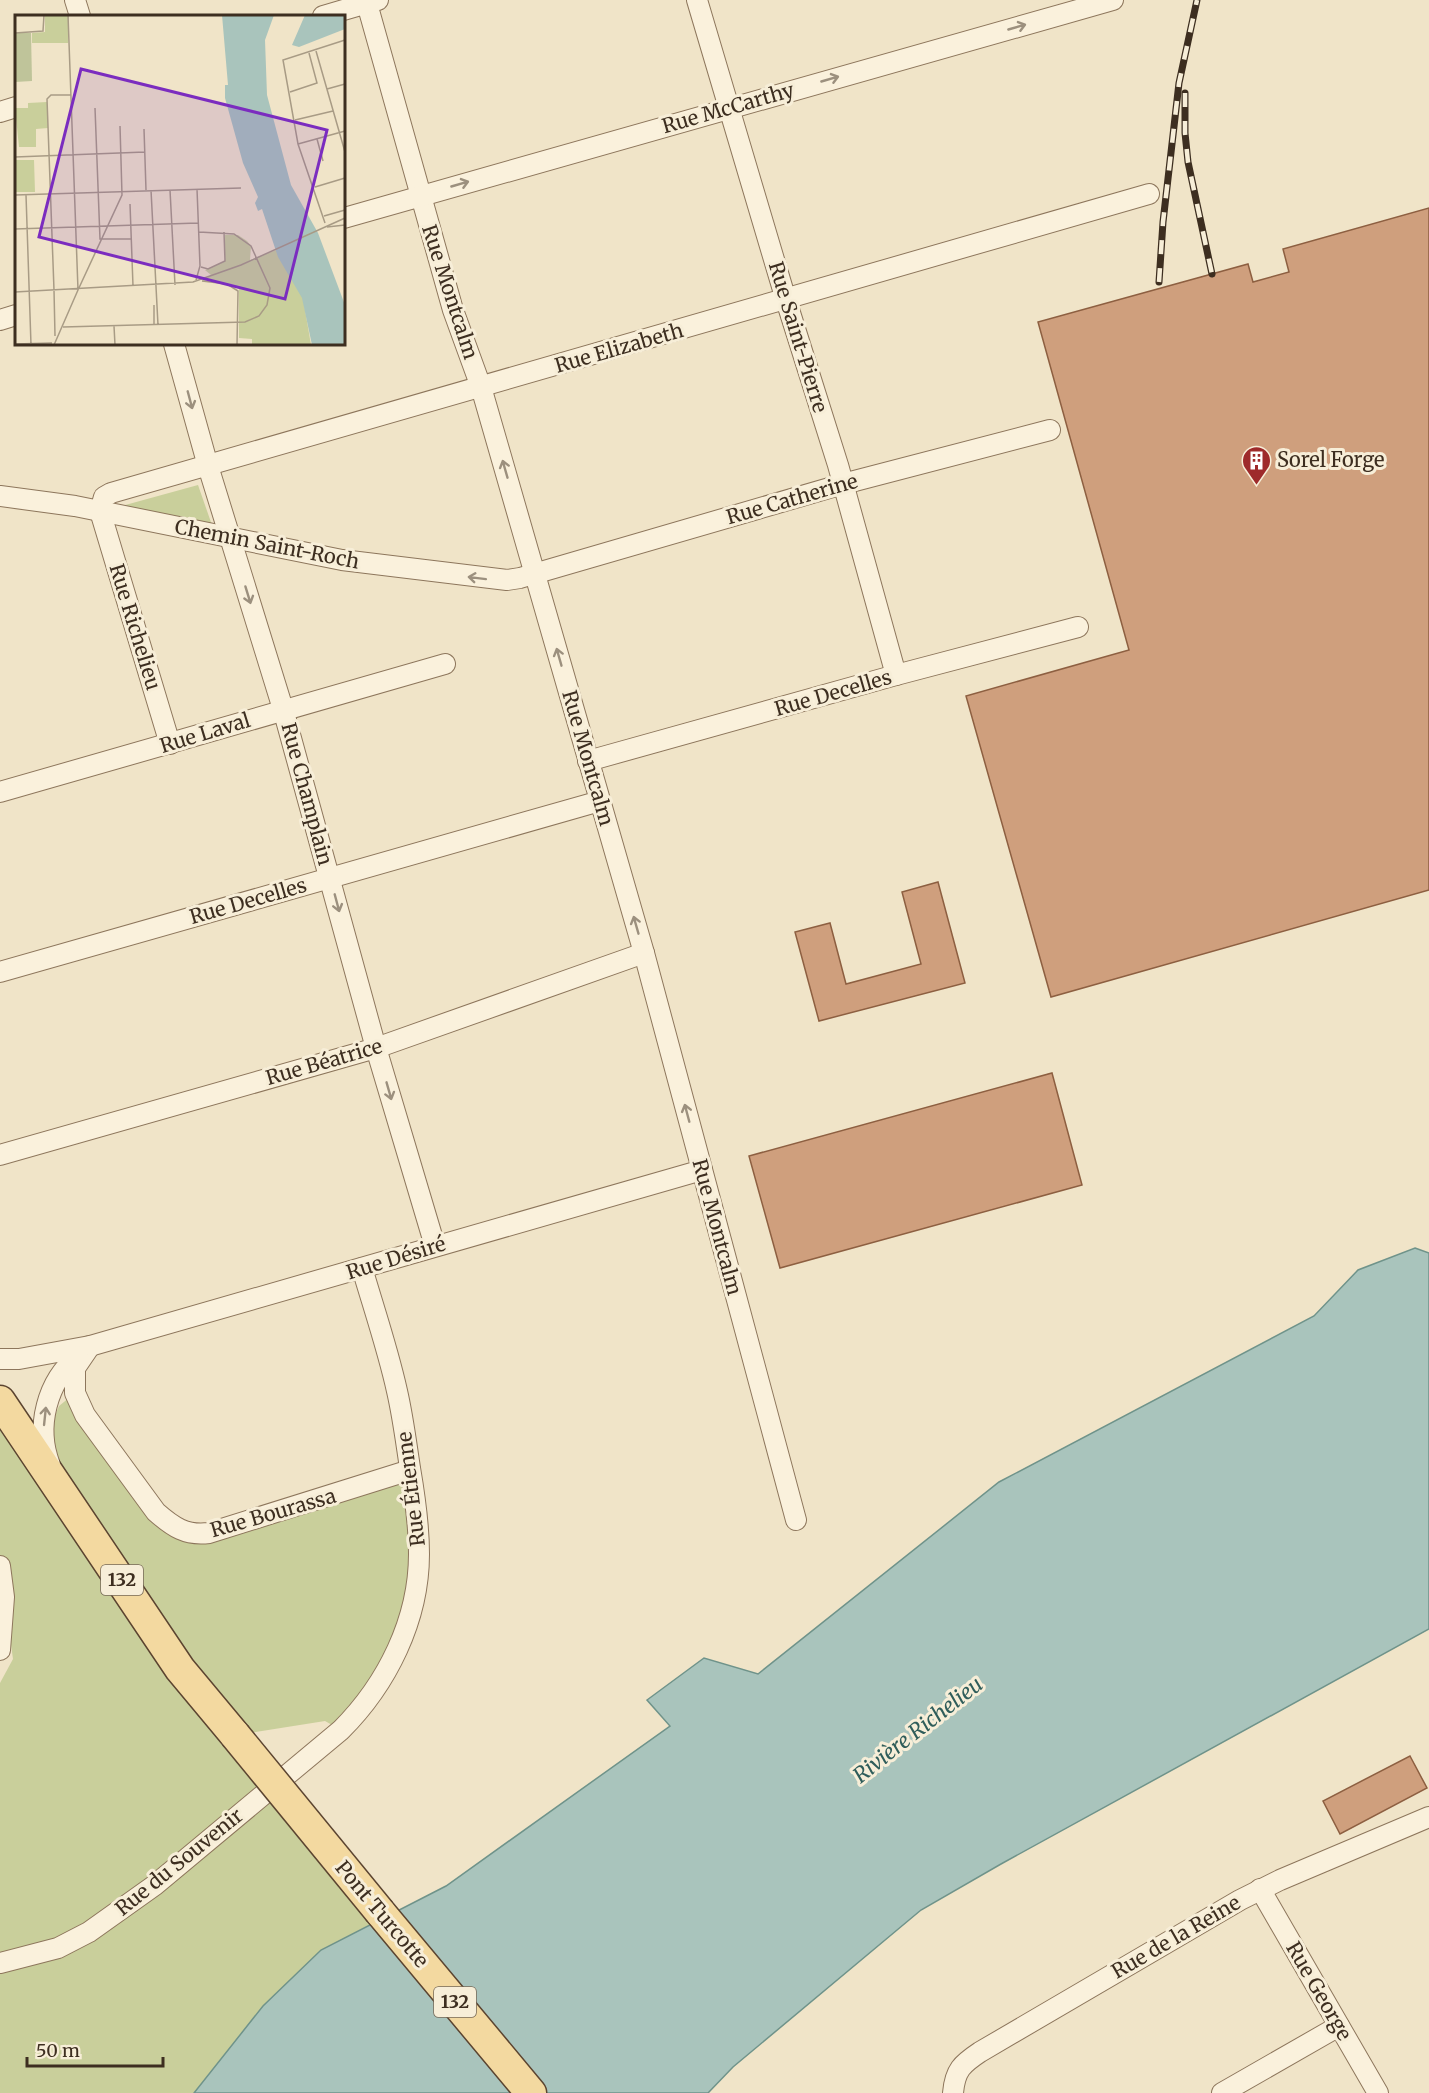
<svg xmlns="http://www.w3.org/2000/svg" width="1429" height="2093" viewBox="0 0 1429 2093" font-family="Merriweather,serif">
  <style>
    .green { fill: #c9cf9b }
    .water { fill: #a9c4bc; stroke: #6f938a; stroke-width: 1.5 }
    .building { fill: #cf9f7d; stroke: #8d5f41; stroke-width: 1.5 }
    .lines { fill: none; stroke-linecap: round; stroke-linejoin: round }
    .street-casing { stroke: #8d765c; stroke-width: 22 }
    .primary-casing { stroke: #5b4430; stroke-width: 33 }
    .street { stroke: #faf1dc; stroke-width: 20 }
    .primary { stroke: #f3d9a0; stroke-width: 30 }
    .rail-casing { stroke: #3d2e20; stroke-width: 7 }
    .rail { stroke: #f7eed8; stroke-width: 4.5; stroke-dasharray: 14; stroke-linecap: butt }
    .primary-bridge-casing { stroke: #5b4430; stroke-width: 33; stroke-linecap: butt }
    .primary-bridge { stroke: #f3d9a0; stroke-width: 30 }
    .oneway { stroke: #9c907e }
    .labels { text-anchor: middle; stroke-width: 6; stroke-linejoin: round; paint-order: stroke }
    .shield { fill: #f7eed8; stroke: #756857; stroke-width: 1.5 }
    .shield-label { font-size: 18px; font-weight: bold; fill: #3d2e20 }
    .street-label { font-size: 20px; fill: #3d2e20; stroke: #f7eed8 }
    .poi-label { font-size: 20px; fill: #3d2e20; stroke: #f7eed8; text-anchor: start }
    .water-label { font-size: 21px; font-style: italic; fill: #2f5d5a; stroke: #f7eed8 }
    .inset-road { fill: none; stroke: #a89b85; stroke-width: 1.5 }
    .view { fill: #7b2cbf; fill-opacity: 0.15; stroke: #7b2cbf; stroke-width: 3 }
    .inset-edge { fill: none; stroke: #3d2e20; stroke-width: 3 }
  </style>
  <rect width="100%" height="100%" fill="#f0e4c8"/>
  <g class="green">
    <polygon points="198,485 213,528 118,507"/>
    <polygon points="75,1393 184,1532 410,1470 410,1612 341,1730 325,1721 236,1735 388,1940 220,2093 0,2093 0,1683 13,1659 0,1566 0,1401 60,1488 51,1425 59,1406"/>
  </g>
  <polygon class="water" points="1415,1248 1429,1253 1429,1629 1001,1864 921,1910 733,2067 708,2093 194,2093 263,2006 321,1950 446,1886 670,1726 647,1700 704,1658 758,1674 999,1482 1314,1316 1358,1270"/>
  <g class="building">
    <polygon points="1429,208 1429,890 1051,997 966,696 1129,650 1038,322 1248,264 1253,282 1289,272 1283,249"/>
    <polygon points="938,882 965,983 819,1021 795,932 830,923 846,984 921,964 902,892"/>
    <polygon points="1052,1073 1082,1185 780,1268 749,1156"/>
    <polygon points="1410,1756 1427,1788 1340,1834 1323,1801"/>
  </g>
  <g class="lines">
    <defs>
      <g id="street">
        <polyline points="75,0 80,16"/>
        <polyline points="366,0 453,310 481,387 644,953 796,1520"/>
        <polyline points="697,0 786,300 838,465 896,675"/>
        <polyline points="323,16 378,0"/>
        <polyline points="0,112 16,107"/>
        <polyline points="344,218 1113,0"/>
        <polyline points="0,320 16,315"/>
        <polyline points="174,344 208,466 283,709 376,1048 435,1246"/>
        <polyline points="0,496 75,506 342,560 507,580 520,578 843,484 1050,430"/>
        <polyline points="170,744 100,511 104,497 111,493 1149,194"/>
        <polyline points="588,761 896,675 1078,627"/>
        <polyline points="0,792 445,664"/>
        <polyline points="0,972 600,801"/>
        <polyline points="0,1155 376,1048 644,953"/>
        <path d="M90,1346L75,1368V1393L85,1415L156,1512C173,1527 186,1536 209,1533L410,1470"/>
        <polyline points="0,1359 19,1359 90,1346 702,1170"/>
        <path d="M50,1465C35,1427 47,1381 78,1356"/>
        <polyline points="0,1566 4,1597 0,1650"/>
        <polyline points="1260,1889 1378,2093"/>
        <path d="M0,1963L58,1948L89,1932L155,1885L341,1730C387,1684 419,1620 419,1554C419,1525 415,1497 410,1468C406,1442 403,1417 397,1391C388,1350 374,1309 362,1268"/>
        <path d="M953,2093C955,2070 962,2064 980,2052L1240,1900L1280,1880L1429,1817"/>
        <polyline points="1222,2093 1339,2026"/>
      </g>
      <g id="primary">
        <polyline points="0,1401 180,1669 235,1735"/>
        <polyline points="380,1912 531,2093"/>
      </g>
    </defs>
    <use href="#street" class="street-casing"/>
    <use href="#primary" class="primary-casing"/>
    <use href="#street" class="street"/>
    <use href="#primary" class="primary"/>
    <defs>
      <g id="rail">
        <polyline points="1185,93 1185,133 1188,162 1212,274"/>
        <polyline points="1159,282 1163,222 1179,83 1197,0"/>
      </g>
    </defs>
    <use href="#rail" class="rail-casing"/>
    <use href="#rail" class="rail"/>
    <defs>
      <polyline id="primary-bridge" points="235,1735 380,1912"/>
    </defs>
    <use href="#primary-bridge" class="primary-bridge-casing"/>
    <use href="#primary-bridge" class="primary-bridge"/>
  </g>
  <defs><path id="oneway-shaft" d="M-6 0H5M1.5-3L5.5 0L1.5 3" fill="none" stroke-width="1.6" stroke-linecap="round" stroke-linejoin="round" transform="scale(1.5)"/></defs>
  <g class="oneway">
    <use href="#oneway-shaft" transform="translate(1017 27) rotate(-16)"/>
    <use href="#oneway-shaft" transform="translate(830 79) rotate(-16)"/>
    <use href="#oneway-shaft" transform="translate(460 184) rotate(-16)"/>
    <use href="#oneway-shaft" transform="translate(190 400) rotate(75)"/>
    <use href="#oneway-shaft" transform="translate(505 469) rotate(-106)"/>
    <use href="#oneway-shaft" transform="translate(477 578) rotate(-173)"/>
    <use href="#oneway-shaft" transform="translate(248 595) rotate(73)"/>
    <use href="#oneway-shaft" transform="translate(559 657) rotate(-106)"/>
    <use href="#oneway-shaft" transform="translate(337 903) rotate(75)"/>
    <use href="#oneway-shaft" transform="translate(636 925) rotate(-106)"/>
    <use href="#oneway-shaft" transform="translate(389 1091) rotate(74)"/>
    <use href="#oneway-shaft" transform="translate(687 1113) rotate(-105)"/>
    <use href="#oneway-shaft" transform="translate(45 1416) rotate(-84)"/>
  </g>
  <defs>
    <symbol id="building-pin" viewBox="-11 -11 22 30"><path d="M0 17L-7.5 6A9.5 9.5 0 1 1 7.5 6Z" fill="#9e2a2b" stroke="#f7eed8"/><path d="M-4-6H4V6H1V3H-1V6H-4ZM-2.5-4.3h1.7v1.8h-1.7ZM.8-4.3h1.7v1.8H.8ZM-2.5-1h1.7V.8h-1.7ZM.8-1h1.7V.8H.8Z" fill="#fff"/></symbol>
  </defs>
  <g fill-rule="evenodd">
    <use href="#building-pin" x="1240" y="444" width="33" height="45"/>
  </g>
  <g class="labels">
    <g class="shield">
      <rect x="101" y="1565" width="42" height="30" rx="4.5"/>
      <rect x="434" y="1987" width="42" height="30" rx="4.5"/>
    </g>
    <g class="shield-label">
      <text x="122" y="1586">132</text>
      <text x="455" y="2008">132</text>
    </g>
    <g class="street-label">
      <text transform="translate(728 108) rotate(-16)" y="7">Rue McCarthy</text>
      <text transform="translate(450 292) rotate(72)" y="7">Rue Montcalm</text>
      <text transform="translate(798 337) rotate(73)" y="7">Rue Saint-Pierre</text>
      <text transform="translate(619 348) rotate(-16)" y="7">Rue Elizabeth</text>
      <text transform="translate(792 499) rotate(-16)" y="7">Rue Catherine</text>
      <text transform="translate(267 544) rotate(11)" y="7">Chemin Saint-Roch</text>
      <text transform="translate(135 627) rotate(73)" y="7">Rue Richelieu</text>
      <text transform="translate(833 693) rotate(-16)" y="7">Rue Decelles</text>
      <text transform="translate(205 733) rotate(-17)" y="7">Rue Laval</text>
      <text transform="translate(588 758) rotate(74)" y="7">Rue Montcalm</text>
      <text transform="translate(307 794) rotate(75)" y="7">Rue Champlain</text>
      <text transform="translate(248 901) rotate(-16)" y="7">Rue Decelles</text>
      <text transform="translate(324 1062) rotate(-16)" y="7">Rue Béatrice</text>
      <text transform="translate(717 1227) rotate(75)" y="7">Rue Montcalm</text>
      <text transform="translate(396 1258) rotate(-17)" y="7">Rue Désiré</text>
      <text transform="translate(411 1489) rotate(-97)" y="7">Rue Étienne</text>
      <text transform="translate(273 1513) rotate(-16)" y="7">Rue Bourassa</text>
      <text transform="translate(179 1862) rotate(-39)" y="7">Rue du Souvenir</text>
      <text transform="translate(382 1914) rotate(50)" y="7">Pont Turcotte</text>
      <text transform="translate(1176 1937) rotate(-30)" y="7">Rue de la Reine</text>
      <text transform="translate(1319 1991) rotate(60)" y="7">Rue George</text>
    </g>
    <g class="poi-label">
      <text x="1277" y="467">Sorel Forge</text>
    </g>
    <g class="water-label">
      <text transform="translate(918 1730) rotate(-38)" y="7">Rivière Richelieu</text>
    </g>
  </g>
  <g transform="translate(15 15)">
    <rect width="330" height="330" fill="#f0e4c8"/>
    <path d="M30,0H54L53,28H17V18L30,17ZM32,87L33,113L21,114V132H4L0,93H13V88ZM0,145H19L20,177H1ZM210,220H223L232,226L236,231L235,245L264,234L288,283L296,330H237V324L224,323V274L220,270L187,266L196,260L190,255L210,246Z" fill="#c9cf9b"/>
    <path d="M0,18H16L17,66L0,67Z" fill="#bfc49a"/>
    <path d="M207,0H259L250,25L252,80L276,170L303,218L330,290V330H297L287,283L263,242L247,194L243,196L240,188L243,182L228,148L210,83V70H213ZM290,0H330V14L284,32L277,30Z" fill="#a9c4bc"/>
    <path class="inset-road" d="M53,0L63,275M0,18L28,16L29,0M301,36L330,137M312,74L330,69M275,77L302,68L294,38M80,93L85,224H116M280,105L318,96M129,114L131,175M302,124L308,146M283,129L330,116M0,142L130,137M300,172L330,163M136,175L143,310M155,175L160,270M0,180L226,173M11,180L16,330M115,189L118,271M309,201L330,195M310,208L283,129L268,45L330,25M312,212L330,210M0,214L183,208M186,252L193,254L210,246L209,217M181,265L185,251L182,174M187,266L212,269L223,276L222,330M39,275L32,84L36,80H56M39,275L40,321M63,275L107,180L105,111M0,277L178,267L226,250L330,203M139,310V290M99,311L100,330M48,312L230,307L244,301L252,290L255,273L236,231L219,219L184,217M0,329L37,328M39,330L63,275"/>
    <path class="view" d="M66,54L312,115L270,284L24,222Z"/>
    <rect width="330" height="330" class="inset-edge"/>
  </g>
  <path d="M27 2057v9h136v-9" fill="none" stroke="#3d2e20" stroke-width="3"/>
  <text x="36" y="2057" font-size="18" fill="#3d2e20" stroke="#f7eed8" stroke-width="4.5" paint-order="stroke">50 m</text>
</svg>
